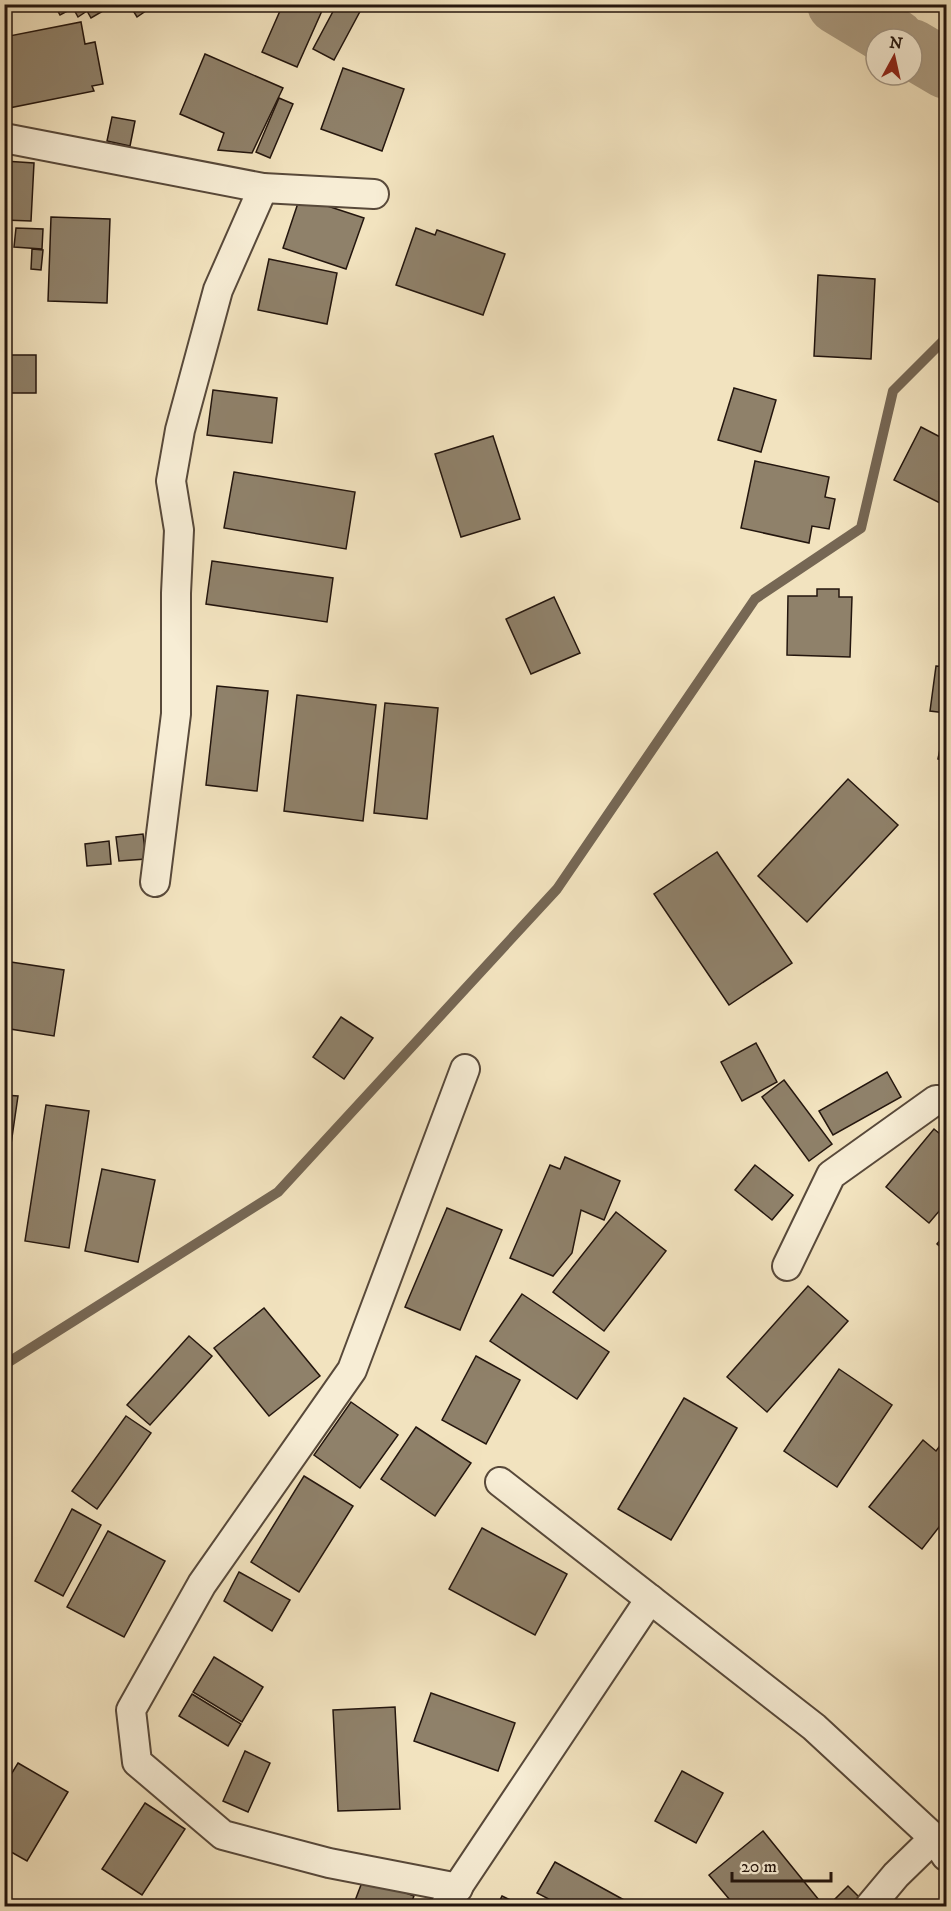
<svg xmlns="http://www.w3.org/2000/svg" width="951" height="1911" viewBox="0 0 951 1911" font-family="'IM FELL DW Pica',serif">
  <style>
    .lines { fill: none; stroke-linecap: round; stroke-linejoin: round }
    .stream { stroke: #766754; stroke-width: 10 }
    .river { stroke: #ac9d83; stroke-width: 60 }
    .building { fill: #8f816a; stroke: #24160e; stroke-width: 1.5 }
    .street-casing { stroke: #58493a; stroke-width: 32 }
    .street { stroke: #f7edd5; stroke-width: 28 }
  </style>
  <rect width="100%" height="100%" fill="#f2e3bf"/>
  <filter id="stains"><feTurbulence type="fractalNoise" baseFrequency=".00333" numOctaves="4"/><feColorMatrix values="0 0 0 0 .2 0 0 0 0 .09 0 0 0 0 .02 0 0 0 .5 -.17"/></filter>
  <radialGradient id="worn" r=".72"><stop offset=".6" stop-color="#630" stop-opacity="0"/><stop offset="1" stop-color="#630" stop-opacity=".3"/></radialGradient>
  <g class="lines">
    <polyline class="stream" points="4,1365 278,1192 557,889 755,599 861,528 893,391 946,338"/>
    <g class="river">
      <polyline points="837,4 895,39"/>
      <polyline points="912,49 946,69"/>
    </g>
  </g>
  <g class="building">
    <polygon points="54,4 115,4 91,18 87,11 78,17 73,8 60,15"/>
    <polygon points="129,4 156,4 137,17"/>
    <polygon points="283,4 325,4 297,67 262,52"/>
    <polygon points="337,4 364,4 334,60 313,49"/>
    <polygon points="81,22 85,44 95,42 103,84 92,86 94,91 4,109 4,37"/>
    <polygon points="205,54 283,88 252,153 218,150 224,133 180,114"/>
    <polygon points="343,68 404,89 382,151 321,129"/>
    <polygon points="279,98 293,104 270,158 256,152"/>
    <polygon points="112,117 135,121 130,146 107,141"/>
    <polygon points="4,161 34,163 31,221 4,220"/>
    <polygon points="300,197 364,218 346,269 283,248"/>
    <polygon points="51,217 110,219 107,303 48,301"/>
    <polygon points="16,228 43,229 42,249 14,247"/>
    <polygon points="416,228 435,235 437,230 505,254 483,315 396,285"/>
    <polygon points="4,230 7,308 4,308"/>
    <polygon points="32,249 43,250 41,270 31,269"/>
    <polygon points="269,259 337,273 327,324 258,310"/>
    <polygon points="818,275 875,279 871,359 814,356"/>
    <rect x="11" y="355" width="25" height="38"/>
    <polygon points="734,388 776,400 761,452 718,440"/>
    <polygon points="213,390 277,398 272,443 207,435"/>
    <polygon points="921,427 946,440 946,506 894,480"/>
    <polygon points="493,436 520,519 461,537 435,454"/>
    <polygon points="755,461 829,477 825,497 835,499 829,529 812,526 809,543 741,528"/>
    <polygon points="234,472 355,492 346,549 224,528"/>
    <polygon points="212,561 333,578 327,622 206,604"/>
    <polygon points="817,589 839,589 839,597 852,597 850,657 787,655 788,596 817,596"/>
    <polygon points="554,597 580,653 531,674 506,619"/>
    <polygon points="936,666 946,667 946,713 930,711"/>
    <polygon points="217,686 268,691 257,791 206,785"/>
    <polygon points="297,695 376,705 363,821 284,811"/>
    <polygon points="385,703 438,708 427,819 374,813"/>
    <polygon points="946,720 946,761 938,759"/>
    <polygon points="848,779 898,825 807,922 758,876"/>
    <polygon points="143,834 146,859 119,861 116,837"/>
    <polygon points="109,841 111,864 87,866 85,844"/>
    <polygon points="717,852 792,963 729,1005 654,894"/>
    <polygon points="4,961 64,970 54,1036 4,1028"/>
    <polygon points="341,1017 373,1038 344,1079 313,1057"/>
    <polygon points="756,1043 777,1082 742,1101 721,1062"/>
    <polygon points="887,1072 901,1097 833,1135 819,1111"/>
    <polygon points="784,1080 832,1144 809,1161 762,1097"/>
    <polygon points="4,1095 18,1096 9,1158 4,1158"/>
    <polygon points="46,1105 89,1111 69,1248 25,1241"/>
    <polygon points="934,1129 946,1139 946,1203 929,1223 886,1187"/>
    <polygon points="565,1157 620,1181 604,1220 581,1210 572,1253 553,1276 510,1258 550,1165 560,1169"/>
    <polygon points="755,1165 793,1195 772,1220 735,1190"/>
    <polygon points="102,1169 155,1180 138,1262 85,1251"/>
    <polygon points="447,1208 502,1230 460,1330 405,1307"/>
    <polygon points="616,1212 666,1251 604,1331 553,1292"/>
    <polygon points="946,1233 946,1252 937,1244"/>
    <polygon points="808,1286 848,1321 767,1412 727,1377"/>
    <polygon points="522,1294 609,1352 577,1399 490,1341"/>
    <polygon points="264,1308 320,1376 269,1416 214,1348"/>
    <polygon points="189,1336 212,1356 150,1425 127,1405"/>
    <polygon points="476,1356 520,1380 486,1444 442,1420"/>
    <polygon points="839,1369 892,1405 837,1487 784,1451"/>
    <polygon points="684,1398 737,1428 671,1540 618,1509"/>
    <polygon points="351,1402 398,1435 360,1488 314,1455"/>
    <polygon points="126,1416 151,1433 97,1509 72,1491"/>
    <polygon points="416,1427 471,1463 435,1516 381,1479"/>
    <polygon points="923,1440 936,1451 942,1443 946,1446 946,1518 922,1549 869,1507"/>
    <polygon points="304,1476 353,1506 299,1592 251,1562"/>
    <polygon points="72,1509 101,1525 63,1596 35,1581"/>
    <polygon points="482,1528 567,1574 535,1635 449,1589"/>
    <polygon points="108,1531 165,1561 124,1637 67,1607"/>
    <polygon points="239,1572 290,1600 272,1631 224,1601"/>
    <polygon points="214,1657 263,1687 242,1722 193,1692"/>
    <polygon points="431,1693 515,1723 498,1771 414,1741"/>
    <polygon points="192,1694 241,1724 228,1746 179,1716"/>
    <polygon points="395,1707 400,1809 338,1811 333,1710"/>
    <polygon points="245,1751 270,1763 248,1812 223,1801"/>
    <polygon points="18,1763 68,1792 27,1861 4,1848 4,1786"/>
    <polygon points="682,1771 723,1793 696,1843 655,1821"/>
    <polygon points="145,1803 185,1829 142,1895 102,1869"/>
    <polygon points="763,1831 823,1905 821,1906 735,1906 709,1875"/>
    <polygon points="555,1862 635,1906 562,1906 537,1893"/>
    <polygon points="364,1877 414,1896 410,1906 353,1906"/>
    <polygon points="848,1886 864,1902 860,1906 841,1906 834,1900"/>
    <polygon points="502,1896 523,1906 497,1906"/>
  </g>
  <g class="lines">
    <defs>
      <g id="street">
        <polyline points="4,138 263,188 374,194"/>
        <polyline points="155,882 176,714 176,593 179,530 171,481 180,430 218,290 263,188"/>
        <polyline points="787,1266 831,1175 936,1100 946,1101"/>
        <polyline points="500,1482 814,1727 934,1838 946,1856"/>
        <polyline points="458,1888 329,1863 223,1835 137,1762 131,1710 202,1584 352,1370 465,1069"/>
        <polyline points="445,1906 650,1599"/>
        <polyline points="870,1906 896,1875 934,1838"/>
      </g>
    </defs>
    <use href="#street" class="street-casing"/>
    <use href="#street" class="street"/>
  </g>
  <rect width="951" height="1911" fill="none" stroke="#f2e3bf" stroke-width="24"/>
  <rect x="6" y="6" width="939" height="1899" fill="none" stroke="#24160e" stroke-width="3"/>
  <rect x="12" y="12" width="927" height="1887" fill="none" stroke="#24160e" stroke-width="1.5"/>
  <g transform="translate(894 57) rotate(8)"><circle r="28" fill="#f7edd5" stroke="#a39785" stroke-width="1.5"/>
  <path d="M0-4.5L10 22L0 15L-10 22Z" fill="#8f2418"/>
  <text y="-9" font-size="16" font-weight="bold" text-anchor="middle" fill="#24160e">N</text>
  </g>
  <path d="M732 1872v9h99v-9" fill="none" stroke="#24160e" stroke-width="3"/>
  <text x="741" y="1872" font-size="18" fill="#24160e" stroke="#f7edd5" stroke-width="4.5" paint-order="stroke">20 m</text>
  <rect width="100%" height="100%" filter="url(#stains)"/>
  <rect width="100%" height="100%" fill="url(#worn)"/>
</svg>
